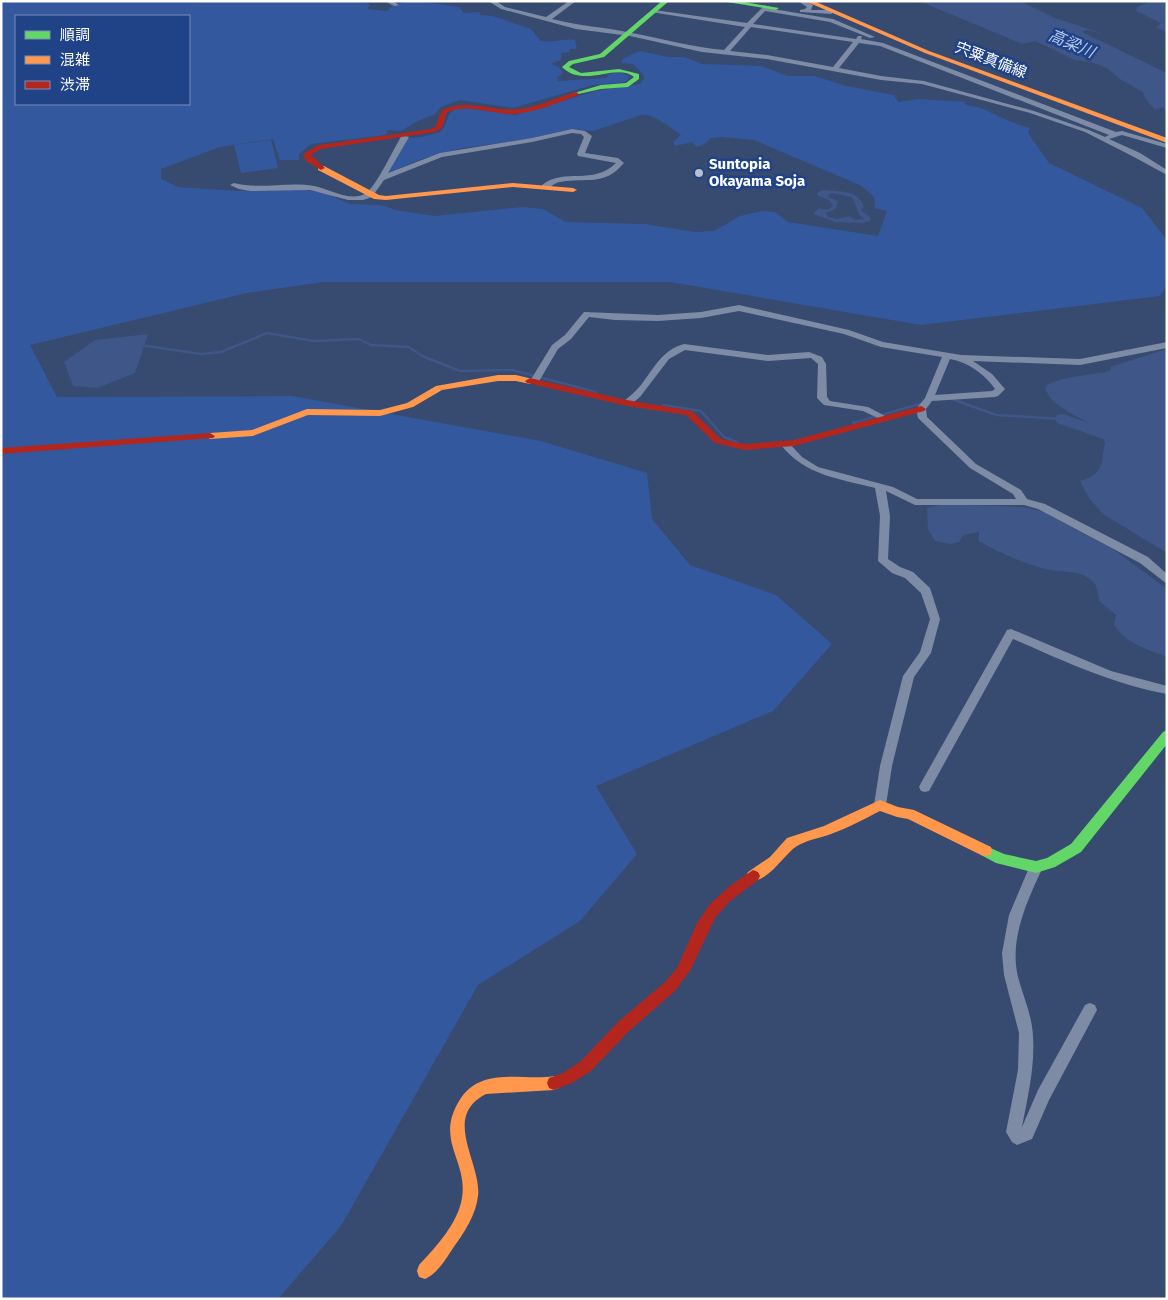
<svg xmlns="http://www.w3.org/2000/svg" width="1168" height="1300" viewBox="0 0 1168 1300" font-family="'Fira Sans','Noto Sans JP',sans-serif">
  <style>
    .green { fill: #34589d; fill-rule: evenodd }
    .water { fill: #3e5688; fill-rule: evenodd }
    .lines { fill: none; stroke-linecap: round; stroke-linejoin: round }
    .stream { stroke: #3e5688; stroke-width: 2.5 }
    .river { fill: #3e5688; fill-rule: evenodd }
    .street { fill: #7e8ba5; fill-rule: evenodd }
    .fast { fill: #63d668; fill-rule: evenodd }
    .slow { fill: #ff974d; fill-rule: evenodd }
    .jam { fill: #b3261e; fill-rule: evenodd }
    .poi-dot { fill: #b9c0cd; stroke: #204287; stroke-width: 2 }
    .labels { text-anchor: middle; stroke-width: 5; stroke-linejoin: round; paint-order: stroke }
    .far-street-label { font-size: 15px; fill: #fff; stroke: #204287 }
    .far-poi-label { font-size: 15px; font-weight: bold; fill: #fff; stroke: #204287; text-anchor: start }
    .far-water-label { font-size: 16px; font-style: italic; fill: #b5caf2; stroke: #204287 }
  </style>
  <rect width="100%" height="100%" fill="#374a70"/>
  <g class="green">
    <path d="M1,1H365L370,5L367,9L387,11C395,0 419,1 432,1L431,3L459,7L464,13L480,12V15L493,16L531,29L541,41C553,43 563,38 575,40L577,49H570L569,52L561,53V60L552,63L553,65L559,67L563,73L557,78L558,81L606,78L609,74L620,72L630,77L625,82L593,85L513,108L460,100L441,107L435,114L416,122L401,131L387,130L386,135L311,144L299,154V160H280L273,139L220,147L161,169V179L178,187L239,191L304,190L324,193L350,204L381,205L396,210L434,216L523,207L543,209L566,222L645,224L695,232L714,231L740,216L762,211L775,212L788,222L878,236L887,211L875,208L874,197L862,186L754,140L721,137L711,138L706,143L697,147L692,142L675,146L673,142L681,135L661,121L648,115H641L593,131L571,129L528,139L463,148L424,158L387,173L406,138L422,137L440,132L445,126L449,114L455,109L465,108L515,115L596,91L640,84L644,78L642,73L633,64L621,63L624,58L640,51L668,57H684L702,64L761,66L788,76H815L846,86L894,95L898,102L919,99L966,102L964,104C971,107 977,106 983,109C999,116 1013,124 1030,128L1028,133L1049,163L1142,208L1167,240V285L1160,296L921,325L670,282H323L247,293L30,345L57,397L292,396L541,441L647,473L652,519L690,565L776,595L832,644L773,711L596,786L637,854L580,921L478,985L341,1226L278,1299H1ZM16,16H189V104H16Z"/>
    <polygon points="271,140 278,168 241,173 234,145"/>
  </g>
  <g class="water">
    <polygon points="919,1 1020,1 1055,18 1104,34 1087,30 1082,32 1167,73 1167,112 1163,107 1155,110 1145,98 1143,92 1120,79 1107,68 1091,62 1075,60 1035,41 1022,44"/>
    <polygon points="1151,1 1167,1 1167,32 1156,28 1161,23 1136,11 1137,7"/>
    <path d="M824,190C839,192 859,189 864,207L861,210L870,217V221L863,223L835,222L813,214L819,208L827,210L833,206L830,201L817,195L818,192ZM831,193L852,197L859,214L864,219L854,220L850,216L837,219L828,217L826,213C839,207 834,212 838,201L828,197Z"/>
    <polygon points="148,334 135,373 97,388 73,386 64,362 95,340"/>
    <path d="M1167,349V553L1103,514L1089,498L1080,481C1094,477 1102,471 1103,455C1103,451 1104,448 1105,444C1106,421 1051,414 1045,387C1052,378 1094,374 1107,372L1111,370L1110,367Z"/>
    <path d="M943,504L1022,507L1041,511L1113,549L1167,589V657C1146,649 1127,644 1114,625L1116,615L1099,601C1098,594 1098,585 1091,580C1079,570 1066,573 1051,570C1034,568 995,551 979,541V532L963,535L959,542L951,544L935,541L928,529L927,508Z"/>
  </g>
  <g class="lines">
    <g class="stream">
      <polyline points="140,345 201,354 221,352 267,333 314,341 359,339 371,345 409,347 422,356 460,371 512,370 596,392"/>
      <polyline points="952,399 996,415 1063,419"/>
      <polyline points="663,405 701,411 724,437 737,442"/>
      <polyline points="853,423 923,403"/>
    </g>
    <polygon class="river" points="1063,414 1167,450 1167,461 1057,423 1055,419 1057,415"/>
    <g class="street">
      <polygon points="385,1 393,1 399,5 394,6"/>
      <path d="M488,1H496L505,7L546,17L569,1H576L552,19C578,26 605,27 632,33C663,39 693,47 724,50L745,27L651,12L654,10L747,23L765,5L767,8L833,19L875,37L870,38L830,22L765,11L753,24L856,39L858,36H862L861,39L883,43L1116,132L1122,131L1167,144V148L1122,135L1109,139L1140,153L1167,170V175L1134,157L1085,132L1030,113L922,84L881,80L767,59L702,52L630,36L576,29L501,9ZM751,27L853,42L833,67L767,55L730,51ZM859,43L880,46L1109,135L1105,137L1089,130L1034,111L924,81L881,76L839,68Z"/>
      <polygon points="798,1 806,1 813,5 811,10 831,10 834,12 831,14 800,12 800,10 805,9 807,7"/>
      <path d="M572,129L585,131L592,136L585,153L618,158L624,163C604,187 586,177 560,182C553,183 550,189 542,189V185C565,167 593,186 616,163L578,156L577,154L584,137L581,134L572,133L532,142L442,157L384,180L372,197L363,200H348L310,190L250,191L239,189L230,185L234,183C261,190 287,181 314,186C329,189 352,203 366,193C376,187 394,148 402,135L409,137L388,173L440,153L532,138Z"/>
      <path d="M739,305L849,330L883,342L961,355L1080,359L1167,342V348L1080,365L973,361L992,374L1005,389L998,396L995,397L932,401L926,409L927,417L976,464L1021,490L1027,499L1045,504L1148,557L1167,574V584L1140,563L1038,509L1024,505H915L886,491L890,516L888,559L900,567L913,572L930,588L940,619L931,653L914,677L892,766L886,805L884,809L880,810L876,809L874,805L880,766L903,676L920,652L930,619L921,593L905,578L892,573L878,561L880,516L875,488C840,479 804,475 781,445L783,443H789L802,457L818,467L893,487L917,499H1016L1013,494L970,468L918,418L916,409L925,398L942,357L881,347L844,334L739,311L701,318L658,321L615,320L589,317L571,339L558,349L538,383L535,384L530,381L552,345L565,335L584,312L658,315L701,312ZM950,359C967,362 985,374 995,389L992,391L935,395Z"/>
      <path d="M684,344L768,355L809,352L822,357L826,364L827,397L830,401L868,407L889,418L884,421L863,411L824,405L817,398L818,364L811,358L768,361L685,350L669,359L640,397L630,405H624V401C630,396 636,391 641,385C654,368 662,350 684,344Z"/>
      <path d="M1011,629L1111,671L1167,686V694C1112,684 1064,661 1013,639L929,791L925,792L921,791L919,787L921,783L1007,630Z"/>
      <path d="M1036,861L1041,863L1043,867C1027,901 1009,939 1018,977C1023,996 1032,1015 1033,1036C1035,1066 1028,1096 1022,1127L1038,1090L1085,1005L1090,1003L1095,1005L1097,1010L1049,1100L1032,1139L1017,1145L1012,1142L1006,1132L1018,1070L1019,1033L1004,975L1002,953L1009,915L1031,863Z"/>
    </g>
    <g class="fast">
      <path d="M662,1H669L604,57L573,64L569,67L581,73L619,69L639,74V79L628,87L601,89L574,95V93L601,85L626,83L634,77C616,62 584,89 562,67L569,61L600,54Z"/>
      <polygon points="721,1 739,1 779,8 776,10"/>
      <polygon points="1167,730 1167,744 1081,852 1055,867 1036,873 996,863 981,855 980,851 981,847 986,846 1004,854 1036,861 1047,858 1071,844 1163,732"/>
    </g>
    <g class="slow">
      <polygon points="805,1 814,1 929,51 1167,138 1167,143 925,53"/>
      <polygon points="318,166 324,166 379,195 386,196 513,183 573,188 577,190 573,192 513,187 386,200 374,199 318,170"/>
      <polygon points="498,375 516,375 533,379 535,381 530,384 516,381 498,381 442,390 413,407 380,416 308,415 253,436 210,439 205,436 210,433 252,430 307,409 380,410 407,403 436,386"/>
      <path d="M880,800L898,807L914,810L991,847L992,851L991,855L986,856L981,855L908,819L897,817L880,811C864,819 848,828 831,834C820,838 807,840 797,846C785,853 766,886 748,880L746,876L748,872L770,857L787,838L824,826Z"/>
      <path d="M554,1076L559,1078L561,1083L559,1088L554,1090L486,1094C441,1117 482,1163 478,1196C476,1215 464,1233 453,1248C446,1259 437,1274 425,1279L419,1277L417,1271L419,1265C436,1247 458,1223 462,1198C468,1160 435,1141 459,1101C465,1091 473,1084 485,1080C507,1073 532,1080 554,1076Z"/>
    </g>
    <g class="jam">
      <path d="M576,92L578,93V95C557,103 534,113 512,114C489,114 469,103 447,112L442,128L435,132L321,149L311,155L325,168L321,170L306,161L303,154L319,145L431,129L435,127L442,110C470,98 491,112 519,109C539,107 557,97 576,92Z"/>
      <polygon points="530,378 627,400 692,411 721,439 744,444 794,440 921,406 926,409 924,411 794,446 744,450 715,443 686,415 627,406 527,383 525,381"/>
      <polygon points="210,433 215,436 213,438 1,454 1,448"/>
      <polygon points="753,870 758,872 760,876 758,880 729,902 715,918 691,969 675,991 629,1031 591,1071 572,1083 554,1090 549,1088 547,1083 549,1078 563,1073 581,1061 619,1021 665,982 677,968 697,923 710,904 731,885"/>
    </g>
  </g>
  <circle class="poi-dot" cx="699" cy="173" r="5"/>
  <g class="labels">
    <g class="far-street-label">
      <text transform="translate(991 60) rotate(21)" y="5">宍粟真備線</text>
    </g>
    <g class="far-poi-label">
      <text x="709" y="169">Suntopia<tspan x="709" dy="17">Okayama Soja</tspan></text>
    </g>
    <g class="far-water-label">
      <text transform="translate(1072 43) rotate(23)" y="6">高梁川</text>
    </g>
  </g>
  <rect width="1168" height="1300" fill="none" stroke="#ffffff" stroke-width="5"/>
  <rect x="15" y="15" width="175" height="90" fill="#204287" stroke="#798eb7"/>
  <rect x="25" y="31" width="25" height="8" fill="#63d668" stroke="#798eb7"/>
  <text x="60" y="40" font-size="15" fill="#ffffff">順調</text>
  <rect x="25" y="56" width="25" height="8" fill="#ff974d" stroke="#798eb7"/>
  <text x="60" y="65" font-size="15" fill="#ffffff">混雑</text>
  <rect x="25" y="81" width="25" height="8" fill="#b3261e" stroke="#798eb7"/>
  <text x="60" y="90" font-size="15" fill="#ffffff">渋滞</text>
</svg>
